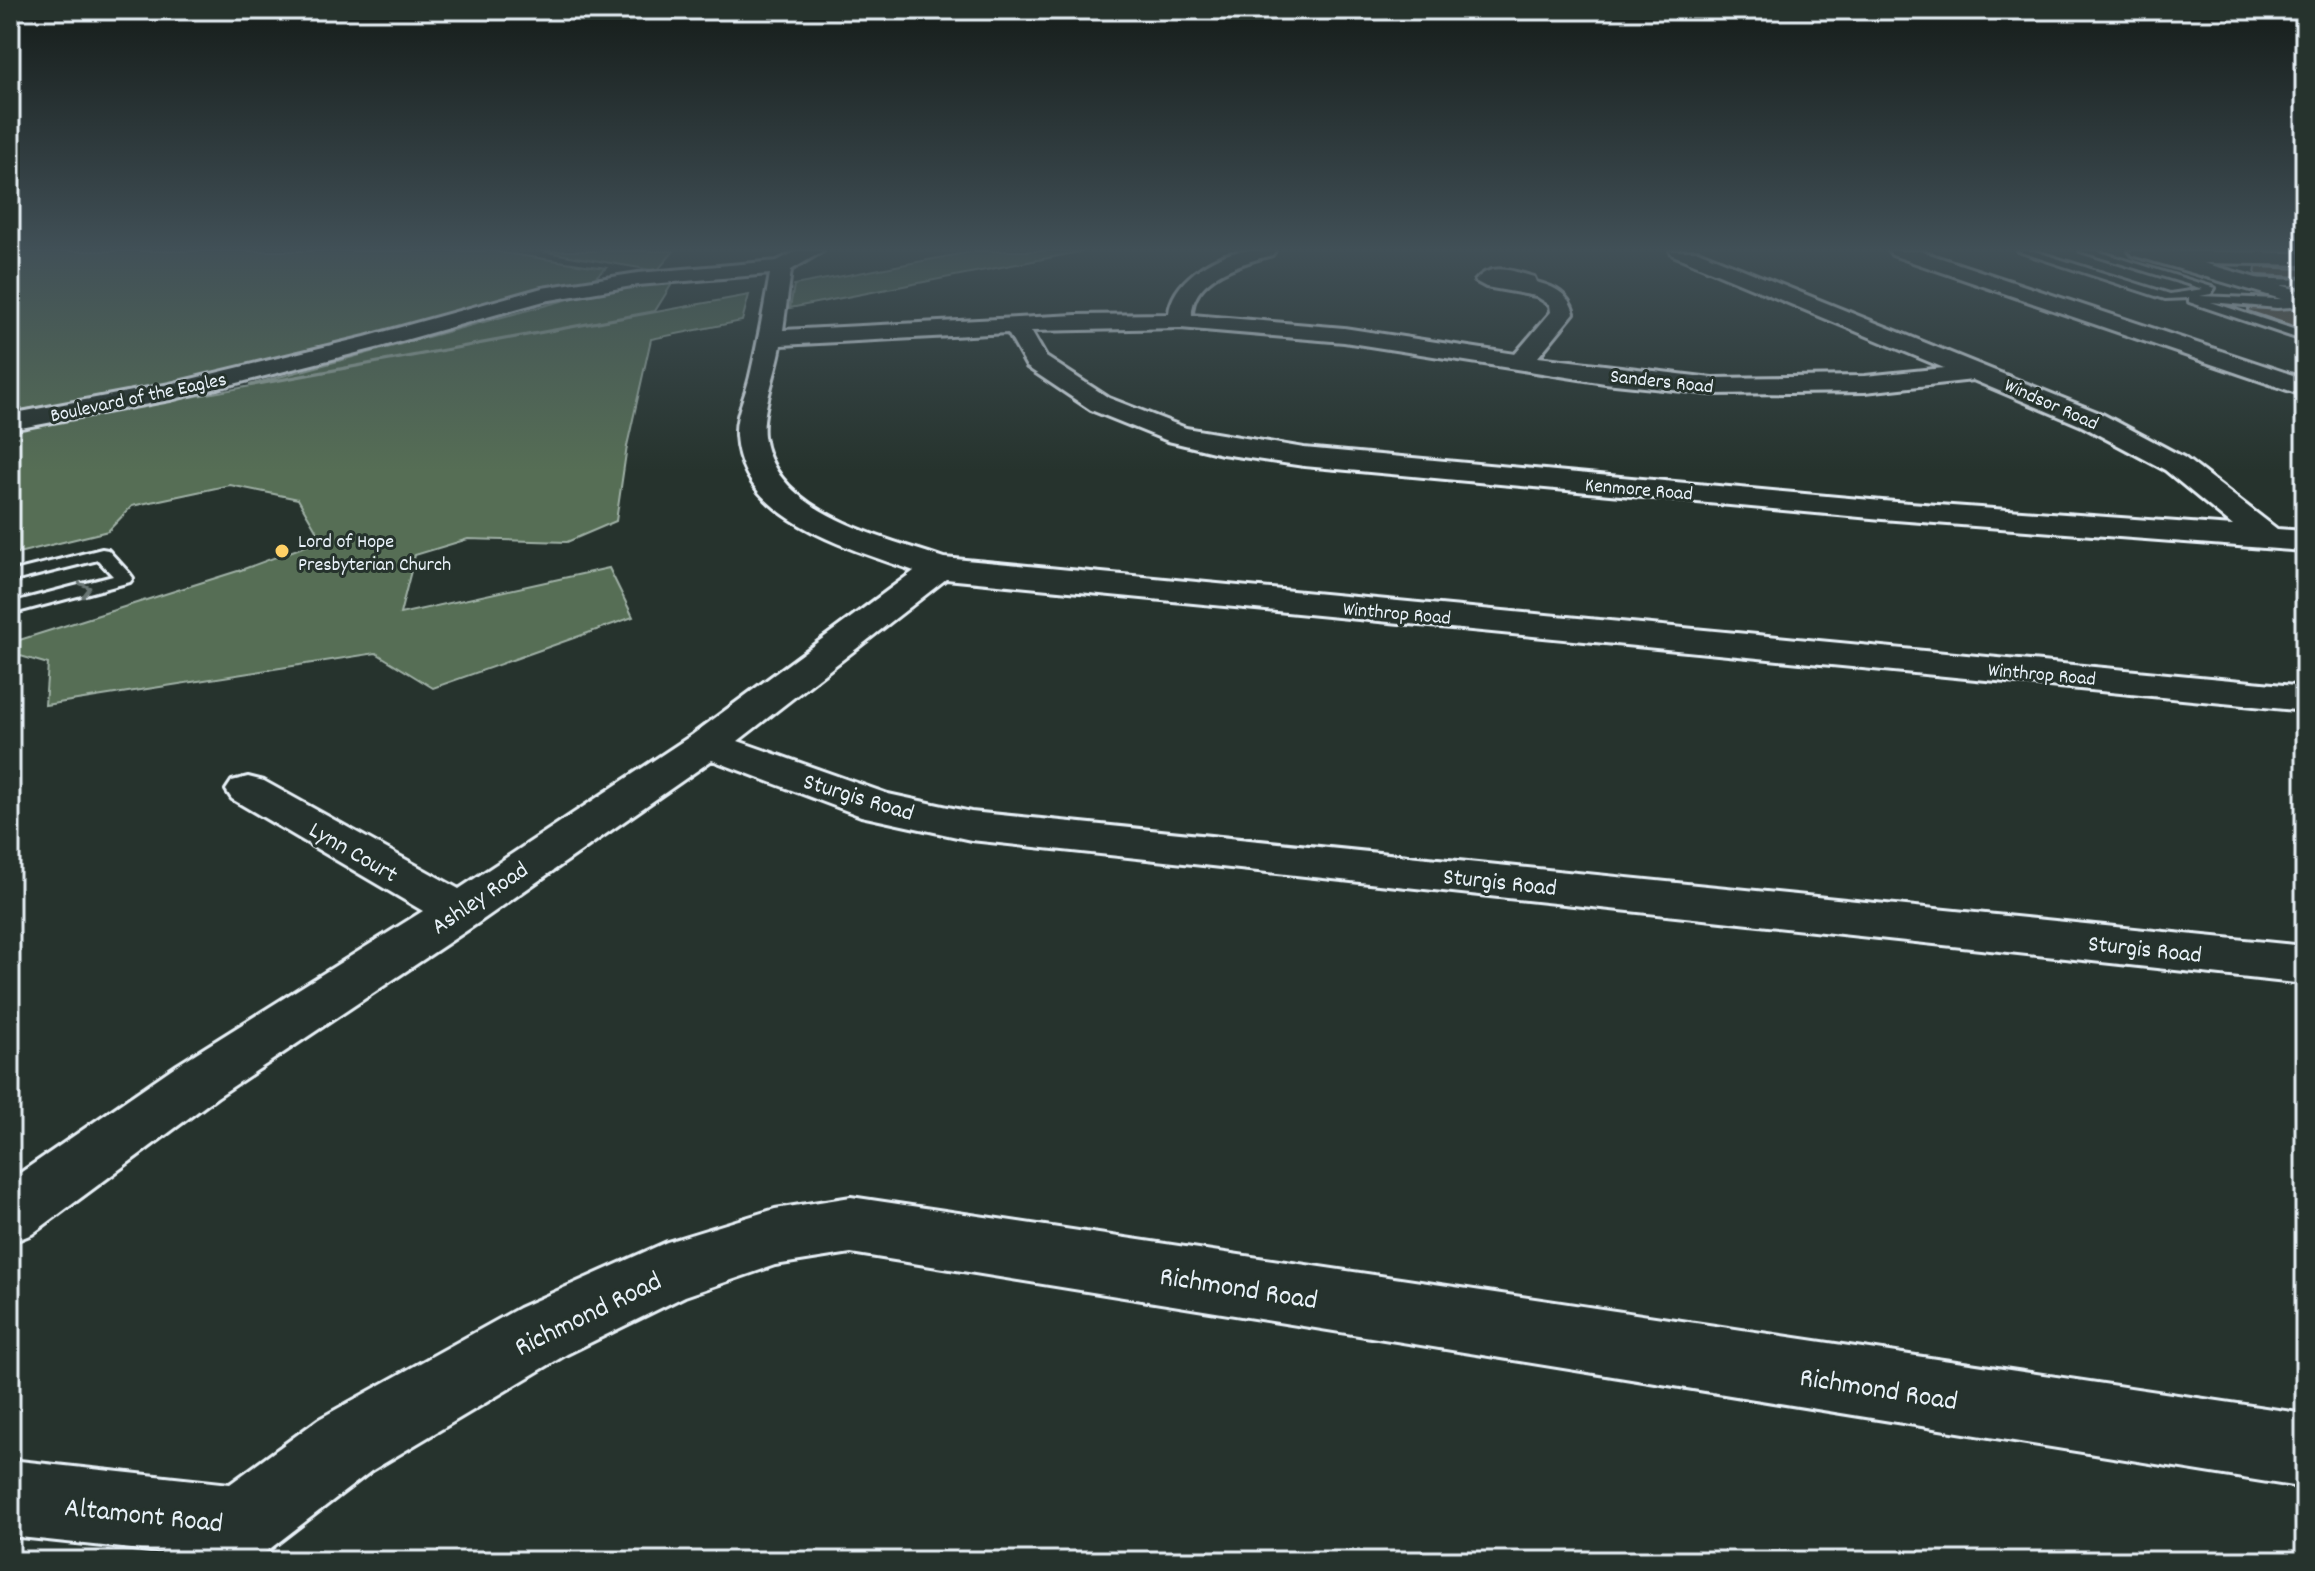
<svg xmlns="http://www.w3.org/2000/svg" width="2315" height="1571" viewBox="0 0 2315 1571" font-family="Dekko,sans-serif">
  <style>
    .green { fill: #566e54; stroke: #9fb0a6; stroke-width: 2 }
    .building { fill: #655b4f; stroke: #e8f1f8; stroke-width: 2 }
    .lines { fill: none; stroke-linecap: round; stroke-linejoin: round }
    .service-casing { stroke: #e8f1f8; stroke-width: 6 }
    .minor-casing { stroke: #e8f1f8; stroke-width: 6 }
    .secondary-casing { stroke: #e8f1f8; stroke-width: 6 }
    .service { fill: #26332d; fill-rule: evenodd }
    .minor { fill: #26332d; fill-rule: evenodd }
    .secondary { fill: #26332d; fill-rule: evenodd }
    .oneway { stroke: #6a7674 }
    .poi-dot { fill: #ffd166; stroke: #26332d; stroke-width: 3 }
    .labels { text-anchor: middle; stroke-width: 6; stroke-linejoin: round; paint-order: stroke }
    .far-street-label { font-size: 20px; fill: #e8f1f8; stroke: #26332d }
    .far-poi-label { font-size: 20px; fill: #e8f1f8; stroke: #26332d; text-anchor: start }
    .street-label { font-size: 24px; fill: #e8f1f8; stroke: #26332d }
    .near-street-label { font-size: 28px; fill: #e8f1f8; stroke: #26332d }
  </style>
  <rect width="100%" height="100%" fill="#26332d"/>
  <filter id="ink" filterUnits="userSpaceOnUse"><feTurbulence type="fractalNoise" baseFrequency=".0125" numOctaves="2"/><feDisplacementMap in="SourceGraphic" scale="16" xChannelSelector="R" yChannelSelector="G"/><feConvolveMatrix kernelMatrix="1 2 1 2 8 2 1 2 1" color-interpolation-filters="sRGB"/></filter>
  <g filter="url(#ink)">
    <g class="green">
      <polygon points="10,251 490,251 606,268 592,280 502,298 337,347 182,382 10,412"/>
      <polygon points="541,251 674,251 657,271"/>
      <polygon points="976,251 1084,251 790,308 794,285"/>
      <polygon points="675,279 655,311 249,385 614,287"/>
      <polygon points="749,295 742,321 651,339 627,446 616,521 567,542 468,539 415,555 400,614 609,568 633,617 433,688 376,653 45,705 48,664 10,653 10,643 241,570 322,540 298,499 230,485 132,506 108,531 10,555 10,430"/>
    </g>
    <g class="building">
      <polygon points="2256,267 2305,269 2305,277 2258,275 2255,275"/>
      <polygon points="2248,308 2305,309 2305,330 2248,311"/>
    </g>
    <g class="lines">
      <defs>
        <g id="service">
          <polygon points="2018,251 2034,251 2170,294 2203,289 2080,251 2097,251 2215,288 2211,294 2200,296 2305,300 2305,306 2277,308 2211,302 2305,333 2305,341 2189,302 2189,298 2165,299"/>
          <polygon points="2244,278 2305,280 2305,286 2240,283 2240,279"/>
          <polygon points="102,549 108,550 130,574 133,578 130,582 10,614 10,603 113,576 98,560 10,582 10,572"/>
        </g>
        <g id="minor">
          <path d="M797,251H823L791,270L783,330L1076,315L1169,314C1171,282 1212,255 1242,251C1253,250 1264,251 1275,251L1272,255C1242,263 1192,277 1192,315L1344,328L1515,354L1551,312L1550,305L1536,296L1486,287L1475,281C1491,261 1513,271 1534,277L1536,282C1555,287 1569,294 1574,313L1538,357L1712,378L1865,376L1944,368L1673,255L1670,251H1698L2102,414L2185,458L2277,529L2305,531V551L1882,519L1304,466L1222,454L1168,441L1091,410L1027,367L1008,333L781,345C777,371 761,411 764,436C774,513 882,537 944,558L2305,687V711L946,579L738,741L888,794L971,812L2305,946V984L971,840L861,816L712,760L478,923L217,1097L32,1234L10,1243V1180L177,1065L423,911L232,799L226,790L232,781L248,777L264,781L459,889L692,735L914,571C848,547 741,521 736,435C735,415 746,395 750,376C758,342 764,308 770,274L638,285L544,301L380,347L170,400L10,430V414L170,384L365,337L542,288L638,273L777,261ZM1180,328L1344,342L1605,383L1712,394L1865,392L1973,380L2082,426L2165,470L2233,526L1882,501L1304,448L1186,428L1109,398L1046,357L1031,331Z"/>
          <polygon points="1889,251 1920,251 2305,379 2305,396 1892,255"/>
          <polygon points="2165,251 2305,253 2305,265 2155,262 2152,258 2155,254"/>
          <polygon points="851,1197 2305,1414 2305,1488 851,1253 775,1265 685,1296 567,1354 371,1471 267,1551 244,1561 10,1536 10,1460 230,1484 319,1419 519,1308 667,1242 775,1209"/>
        </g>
        <polygon id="secondary" points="2129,251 2162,251 2305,292 2305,306 2132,255"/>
      </defs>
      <use href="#service" class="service-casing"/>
      <use href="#minor" class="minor-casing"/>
      <use href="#secondary" class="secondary-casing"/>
      <use href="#service" class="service"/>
      <use href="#minor" class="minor"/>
      <use href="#secondary" class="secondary"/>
    </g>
    <defs><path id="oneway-chevron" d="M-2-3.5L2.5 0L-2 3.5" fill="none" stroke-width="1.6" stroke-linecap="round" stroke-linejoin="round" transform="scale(2)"/></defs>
    <use class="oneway" href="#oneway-chevron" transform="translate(85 589) rotate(-15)"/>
  </g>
  <linearGradient id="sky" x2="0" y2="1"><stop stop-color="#151c19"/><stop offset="0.53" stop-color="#415057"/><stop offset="1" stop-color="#415057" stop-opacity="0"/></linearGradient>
  <rect width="2315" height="471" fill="url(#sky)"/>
  <circle class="poi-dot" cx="282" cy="551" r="8"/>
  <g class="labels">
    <g class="far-street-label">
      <text transform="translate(1662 380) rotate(6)" y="7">Sanders Road</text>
      <text transform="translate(138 396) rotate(-12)" y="7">Boulevard of the Eagles</text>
      <text transform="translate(2052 403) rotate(24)" y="7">Windsor Road</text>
      <text transform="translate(1639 488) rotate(5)" y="7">Kenmore Road</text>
      <text transform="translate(1397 612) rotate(5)" y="7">Winthrop Road</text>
      <text transform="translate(2042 673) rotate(5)" y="7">Winthrop Road</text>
    </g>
    <g class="far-poi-label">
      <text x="298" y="547">Lord of Hope<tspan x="298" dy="23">Presbyterian Church</tspan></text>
    </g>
    <g class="street-label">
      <text transform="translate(859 796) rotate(17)" y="8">Sturgis Road</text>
      <text transform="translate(354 851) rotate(30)" y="8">Lynn Court</text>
      <text transform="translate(1500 881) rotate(6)" y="8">Sturgis Road</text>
      <text transform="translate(479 897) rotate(-34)" y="8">Ashley Road</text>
      <text transform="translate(2145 948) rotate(6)" y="8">Sturgis Road</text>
    </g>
    <g class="near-street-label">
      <text transform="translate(1239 1286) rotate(9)" y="10">Richmond Road</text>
      <text transform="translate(587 1312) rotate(-26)" y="10">Richmond Road</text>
      <text transform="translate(1879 1387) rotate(9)" y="10">Richmond Road</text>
      <text transform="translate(144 1513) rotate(6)" y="10">Altamont Road</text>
    </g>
  </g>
  <rect width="2315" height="1571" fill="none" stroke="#26332d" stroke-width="40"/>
  <rect x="20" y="20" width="2275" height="1531" fill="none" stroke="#e8f1f8" stroke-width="3" filter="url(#ink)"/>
</svg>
